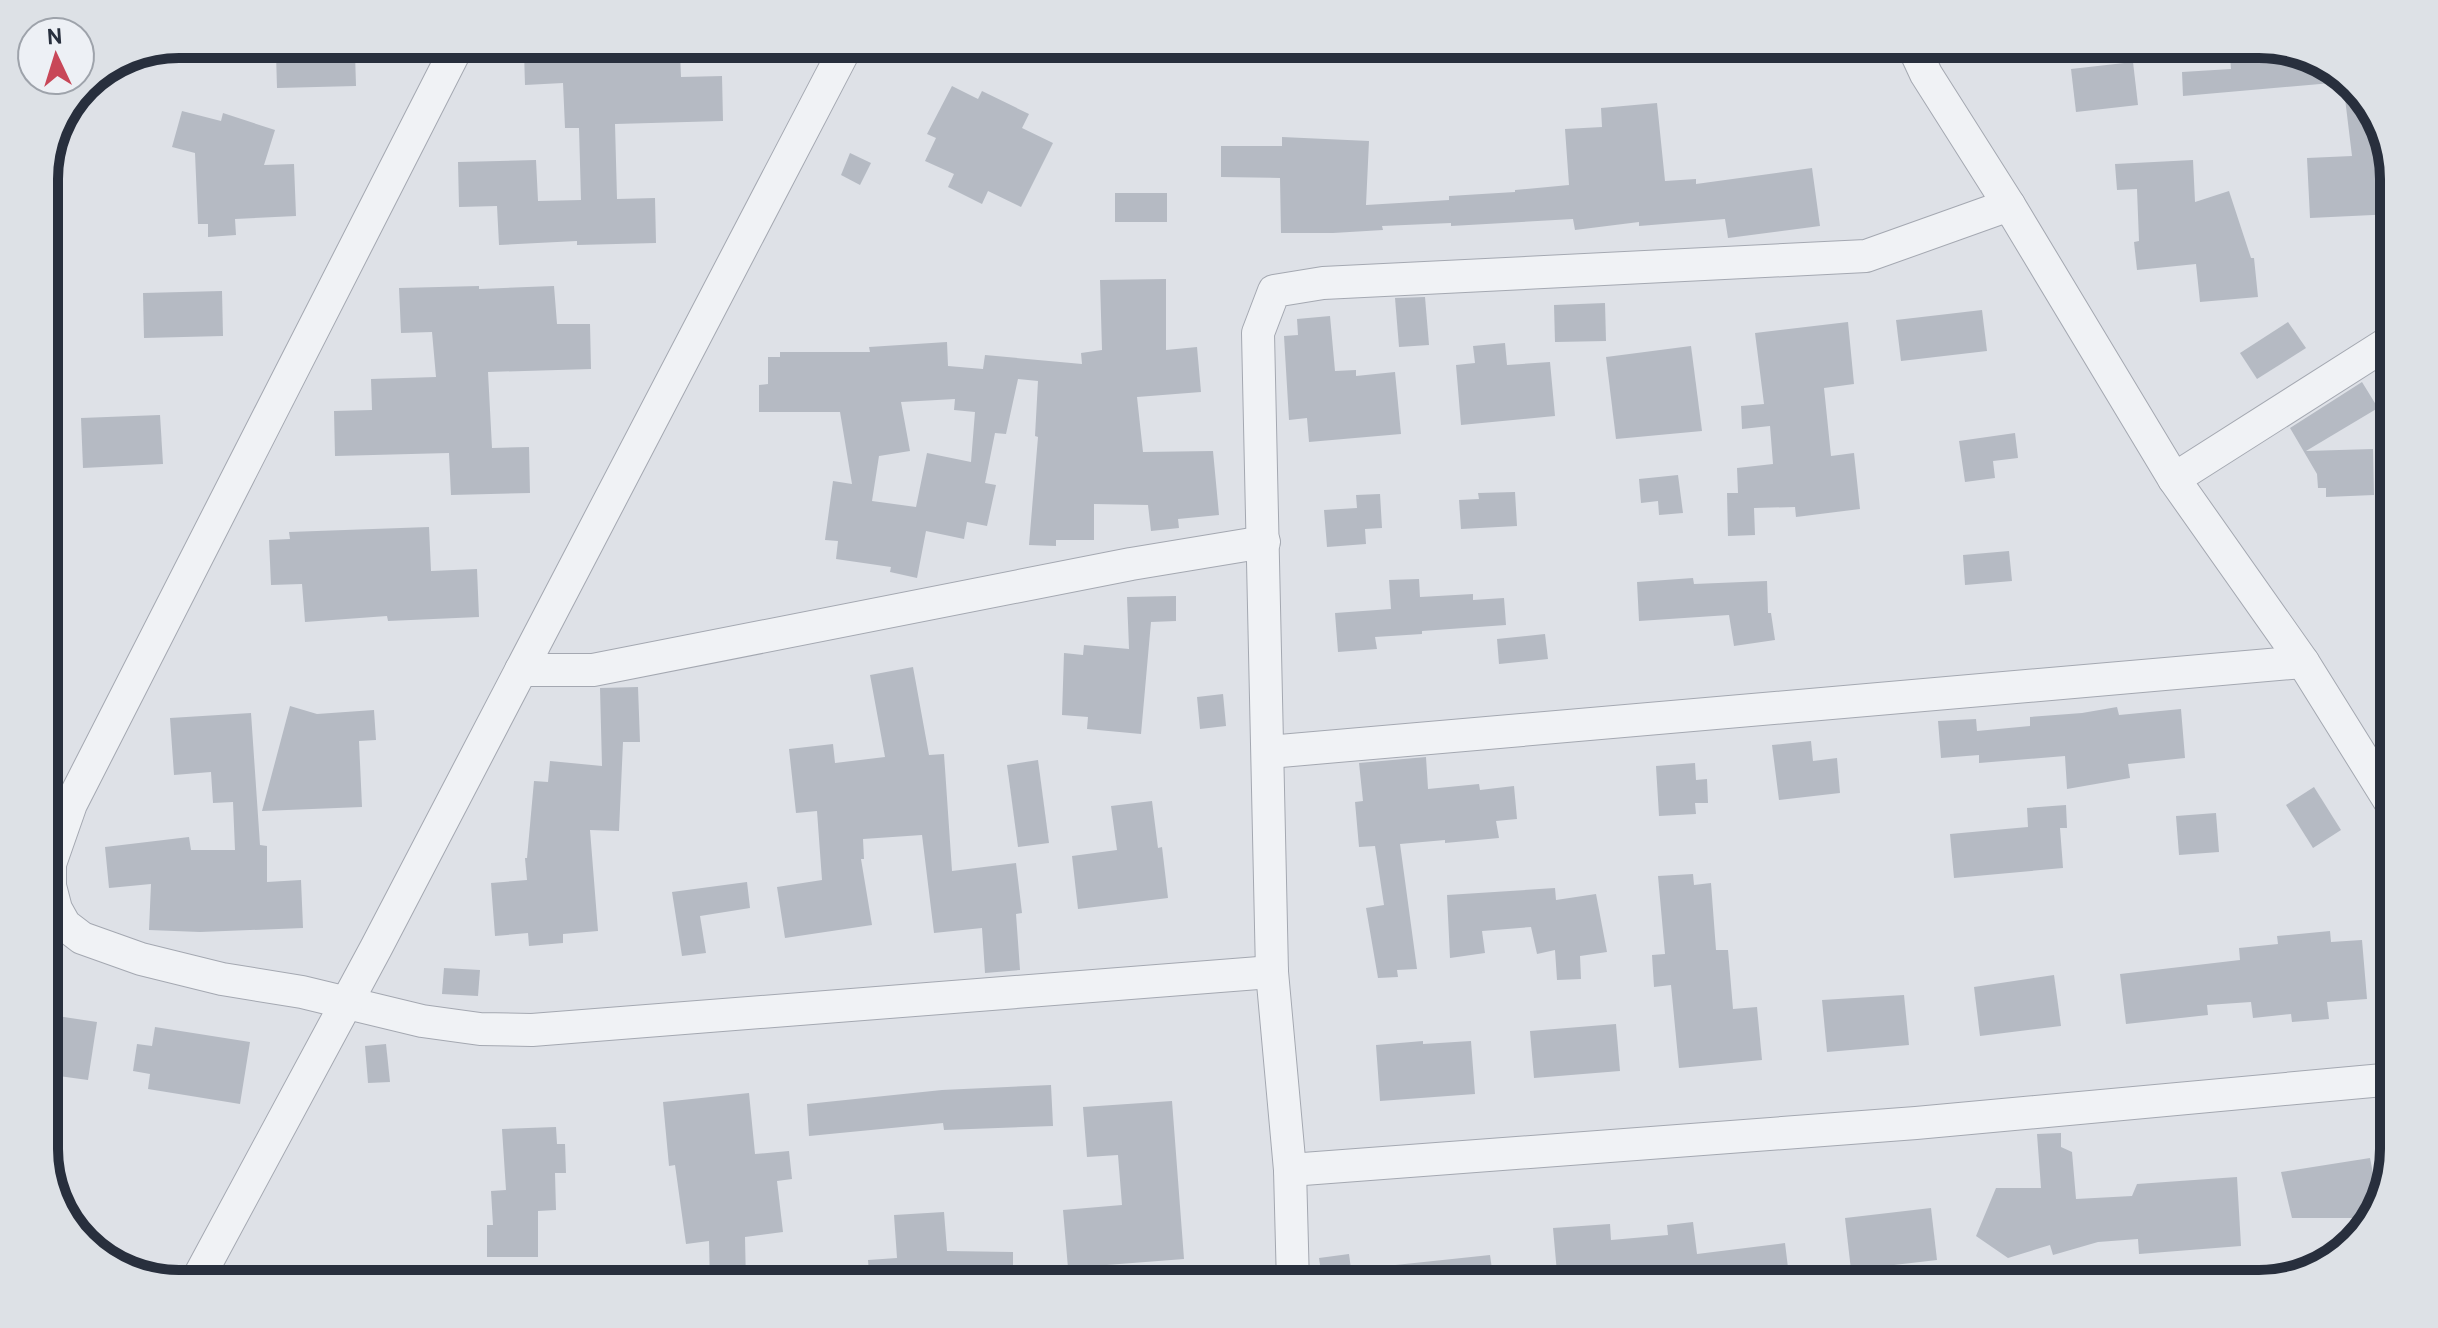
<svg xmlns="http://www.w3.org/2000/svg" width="2438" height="1328" viewBox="0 0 2438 1328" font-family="Overpass,sans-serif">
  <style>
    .building { fill: #b5bac3; fill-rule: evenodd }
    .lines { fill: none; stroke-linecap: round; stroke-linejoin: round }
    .minor-casing { stroke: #a4a8b1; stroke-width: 34 }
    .minor { stroke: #f0f2f5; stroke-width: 32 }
    .rim { fill: none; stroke: #282f3d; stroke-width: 10 }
  </style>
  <rect width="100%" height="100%" fill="#dee1e7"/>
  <g class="building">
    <polygon points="2229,44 2259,44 2319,58 2371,104 2376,117 2380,154 2388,154 2394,171 2394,214 2310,218 2307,158 2352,156 2343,82 2183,96 2182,72 2231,69"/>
    <polygon points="524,52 680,52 681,77 722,76 723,121 615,124 617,199 655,198 656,243 577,245 577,241 499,245 497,206 459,207 458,162 536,160 538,201 581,200 579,128 565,128 563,83 525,85"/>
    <polygon points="276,53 355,53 356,86 277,88"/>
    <polygon points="2133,62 2138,105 2076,112 2071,69"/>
    <polygon points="952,86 978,99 982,91 1029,114 1022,128 1053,143 1021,207 988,191 982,204 948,187 954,174 925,161 936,138 927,134"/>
    <polygon points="1657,103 1665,181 1696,179 1696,184 1812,168 1820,226 1728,238 1725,219 1639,226 1639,222 1575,230 1573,219 1451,226 1451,223 1382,226 1383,230 1333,233 1281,233 1280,178 1221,177 1221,146 1282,146 1282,137 1369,141 1366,205 1449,200 1449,196 1515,192 1515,190 1569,185 1565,129 1602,127 1601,108"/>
    <polygon points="182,111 221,121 223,113 275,130 264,165 294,164 296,216 235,219 236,235 208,237 208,224 198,224 195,153 172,147"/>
    <polygon points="850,153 871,163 860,185 841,175"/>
    <polygon points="2193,160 2195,202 2229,191 2251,258 2254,258 2258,297 2200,302 2196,264 2137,270 2134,242 2139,241 2137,189 2117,190 2115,164"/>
    <rect x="1115" y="193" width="52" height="29"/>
    <path d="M1166,279V350L1197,347L1201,392L1137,397L1143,452L1213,451L1219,515L1178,519L1179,528L1151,531L1148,505L1094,504V540H1056V546L1029,545L1038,437L1035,436L1038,381L1018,379L1006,434L995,433L985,483L996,485L987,526L967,522L964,539L926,531L917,578L890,572L891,567L836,559L838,541L825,540L833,481L852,484L840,412H759V385L768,384V357H780V352H870L869,347L947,342L948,366L983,369L985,355L1082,364L1081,353L1102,350L1100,280ZM955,399L954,410L975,412L971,462L927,453L916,507L872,501L879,456L910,451L901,402Z"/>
    <polygon points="479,286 479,289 554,286 557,324 590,324 591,369 488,372 492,448 529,447 530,493 451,495 449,453 335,456 334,411 372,410 371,379 436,377 432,332 401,333 399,288"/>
    <polygon points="222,291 223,336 144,338 143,293"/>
    <polygon points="1425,297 1429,345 1399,347 1395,298"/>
    <polygon points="1605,303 1606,341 1555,342 1554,305"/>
    <polygon points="1982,310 1987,351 1901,361 1896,320"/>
    <polygon points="1330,316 1335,371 1356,370 1356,376 1395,372 1401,434 1309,442 1307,418 1289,420 1284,336 1298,335 1297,319"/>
    <polygon points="1848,322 1854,384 1824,388 1831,456 1854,453 1860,509 1796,517 1795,507 1754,508 1755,535 1728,536 1727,493 1738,493 1737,468 1773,464 1770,426 1742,429 1741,406 1764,404 1755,333"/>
    <polygon points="2288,322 2306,348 2257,379 2240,353"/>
    <polygon points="1505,343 1507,365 1550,362 1555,416 1461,425 1456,365 1475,363 1473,346"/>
    <polygon points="1691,346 1702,431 1616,439 1606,357"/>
    <polygon points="2362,382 2378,408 2306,451 2373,449 2374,495 2326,497 2326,488 2318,488 2317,474 2290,428"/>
    <polygon points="160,415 163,464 83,468 81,418"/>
    <polygon points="2015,433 2018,458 1993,461 1995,478 1965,482 1959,441"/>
    <polygon points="1678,475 1683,513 1659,515 1658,501 1641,503 1639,479"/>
    <polygon points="1515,492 1517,526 1461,529 1459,500 1479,499 1478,493"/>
    <polygon points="1380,494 1382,528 1365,529 1366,544 1327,547 1324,510 1357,508 1356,495"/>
    <polygon points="429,527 431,571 477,569 479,617 388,621 387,616 305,622 302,584 271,585 269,540 290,539 289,532"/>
    <polygon points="2009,551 2012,581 1965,585 1963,555"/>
    <polygon points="1693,578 1694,584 1767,581 1768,613 1771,613 1775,640 1734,646 1729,615 1639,621 1637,582"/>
    <polygon points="1419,579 1420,597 1473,594 1473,600 1504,598 1506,625 1422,631 1422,634 1375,637 1377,649 1338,652 1335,613 1391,609 1389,580"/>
    <polygon points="1176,596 1176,621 1151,622 1141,734 1087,729 1088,717 1062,715 1064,653 1083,655 1084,645 1129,649 1127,597"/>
    <polygon points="1545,634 1548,659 1499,664 1497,639"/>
    <polygon points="913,667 929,755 944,754 952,871 1016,863 1022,913 1016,914 1020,970 985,973 982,928 934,933 922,835 863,839 864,859 861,859 872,925 785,938 777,887 822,880 817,811 796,813 789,749 833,744 835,763 885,757 870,675"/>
    <polygon points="638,687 640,742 623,742 619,831 590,830 598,931 563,934 563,943 529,946 528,933 495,936 491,883 527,880 525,858 527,858 534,781 548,782 550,761 602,766 600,688"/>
    <polygon points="1223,694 1226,726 1200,729 1197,697"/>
    <polygon points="290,706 317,714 374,710 376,740 359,741 362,807 262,811"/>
    <polygon points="2117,707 2119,715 2181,709 2185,758 2128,764 2130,778 2067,789 2065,756 1979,763 1979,755 1941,758 1938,721 1976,719 1977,731 2030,726 2030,717 2082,713"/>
    <polygon points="251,713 260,845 267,846 267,882 301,880 303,928 200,932 149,930 151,884 109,888 105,847 189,837 191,850 235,850 233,802 213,803 211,772 174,775 170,718"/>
    <polygon points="1811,741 1813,761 1837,758 1840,793 1779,800 1772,745"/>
    <polygon points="1426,757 1428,789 1479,784 1480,790 1514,786 1517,819 1496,821 1499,838 1445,843 1445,840 1400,844 1417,969 1397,970 1398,977 1378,978 1366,908 1384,905 1375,846 1359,847 1355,802 1363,801 1359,763"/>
    <polygon points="1038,760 1049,843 1018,847 1007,765"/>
    <polygon points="1695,763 1696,780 1707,779 1708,803 1695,803 1696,814 1659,816 1656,766"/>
    <polygon points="2314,787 2341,830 2313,848 2286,805"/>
    <polygon points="1152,801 1158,848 1162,847 1168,898 1078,909 1072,856 1117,850 1111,806"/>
    <polygon points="2066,805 2067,828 2060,828 2063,868 1954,878 1950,834 2028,827 2027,808"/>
    <polygon points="2216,813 2219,852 2179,855 2176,816"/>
    <polygon points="1693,874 1694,885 1711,883 1716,950 1728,950 1733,1009 1757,1007 1762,1060 1679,1068 1671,985 1654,987 1652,955 1665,954 1658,876"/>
    <polygon points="747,882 750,908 700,916 706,953 682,956 672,892"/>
    <polygon points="1555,888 1556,900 1596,894 1607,952 1580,956 1581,979 1557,980 1555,950 1537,954 1531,927 1482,931 1485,953 1450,958 1447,895"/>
    <polygon points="2330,931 2331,942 2362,940 2367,999 2327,1002 2329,1019 2292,1022 2291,1014 2253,1018 2251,1002 2207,1005 2208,1015 2126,1024 2120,974 2240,960 2239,948 2278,944 2277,936"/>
    <polygon points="444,968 480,970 478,996 442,994"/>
    <polygon points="2054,975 2061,1026 1980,1036 1974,987"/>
    <polygon points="1904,995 1909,1045 1827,1052 1822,1000"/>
    <polygon points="44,1014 97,1022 88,1080 44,1074"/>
    <polygon points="1616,1024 1620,1071 1534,1078 1530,1031"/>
    <polygon points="155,1027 250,1042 240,1104 148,1089 150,1074 133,1071 137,1044 152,1046"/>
    <polygon points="1423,1041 1423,1044 1471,1041 1475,1094 1380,1101 1376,1045"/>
    <polygon points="386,1044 390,1082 368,1083 365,1046"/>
    <polygon points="1051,1085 1053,1126 944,1130 943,1123 809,1136 807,1104 942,1090"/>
    <polygon points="749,1093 755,1154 789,1151 792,1179 777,1181 783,1232 745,1237 746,1284 710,1284 709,1241 686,1244 675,1165 669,1166 663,1102"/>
    <polygon points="1172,1101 1184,1259 1068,1268 1063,1210 1122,1205 1118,1155 1087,1157 1083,1107"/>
    <polygon points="556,1127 557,1144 565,1144 566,1173 555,1173 556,1210 538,1211 538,1257 487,1257 487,1225 493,1225 491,1191 506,1190 502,1129"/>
    <polygon points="2061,1133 2061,1147 2072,1152 2076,1199 2132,1196 2137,1184 2237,1177 2241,1246 2139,1254 2138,1239 2098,1242 2053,1255 2050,1245 2008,1258 1976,1236 1996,1188 2041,1188 2037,1134"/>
    <polygon points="2370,1158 2380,1209 2372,1218 2292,1218 2281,1172"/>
    <polygon points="1931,1208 1937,1260 1851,1270 1845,1218"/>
    <polygon points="944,1212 947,1251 1013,1252 1013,1284 870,1284 868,1260 897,1258 894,1215"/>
    <polygon points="1693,1222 1697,1254 1785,1243 1790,1284 1558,1284 1553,1228 1610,1224 1611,1240 1668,1235 1667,1225"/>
    <polygon points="1349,1254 1353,1284 1323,1284 1319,1258"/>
    <polygon points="1490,1255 1494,1284 1368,1284 1367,1268"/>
  </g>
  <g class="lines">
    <defs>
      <g id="minor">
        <polyline points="1913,46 1926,74 2009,205 2174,479 2303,662 2394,808"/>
        <polyline points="454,53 71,804 50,864 50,886 56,909 65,925 82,938 141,959 222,979 302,992 422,1021 480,1029 532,1030 1272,972"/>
        <polyline points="2174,479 2394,339"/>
        <polyline points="521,670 593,670 1131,564 1264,542"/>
        <polyline points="1269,752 2303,662"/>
        <polyline points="1290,1170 1916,1123 2394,1079"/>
        <polyline points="195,1284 376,948 844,51"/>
        <polyline points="1293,1284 1290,1170 1272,972 1258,333 1274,291 1323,283 1866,256 2009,205"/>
      </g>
    </defs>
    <use href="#minor" class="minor-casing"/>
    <use href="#minor" class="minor"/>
  </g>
  <path d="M0 0H2438V1328H0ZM179 58H2259A121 121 0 0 1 2380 179V1149A121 121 0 0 1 2259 1270H179A121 121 0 0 1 58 1149V179A121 121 0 0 1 179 58Z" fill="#dde1e6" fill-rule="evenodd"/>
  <path class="rim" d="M179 58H2259A121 121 0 0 1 2380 179V1149A121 121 0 0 1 2259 1270H179A121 121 0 0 1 58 1149V179A121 121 0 0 1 179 58Z"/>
  <g transform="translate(56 56) rotate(356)"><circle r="38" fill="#edf0f5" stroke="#9ea3ab" stroke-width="2"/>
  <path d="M0-6L14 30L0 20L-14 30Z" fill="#c84758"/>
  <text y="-12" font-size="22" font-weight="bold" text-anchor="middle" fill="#282f3d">N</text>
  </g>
</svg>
